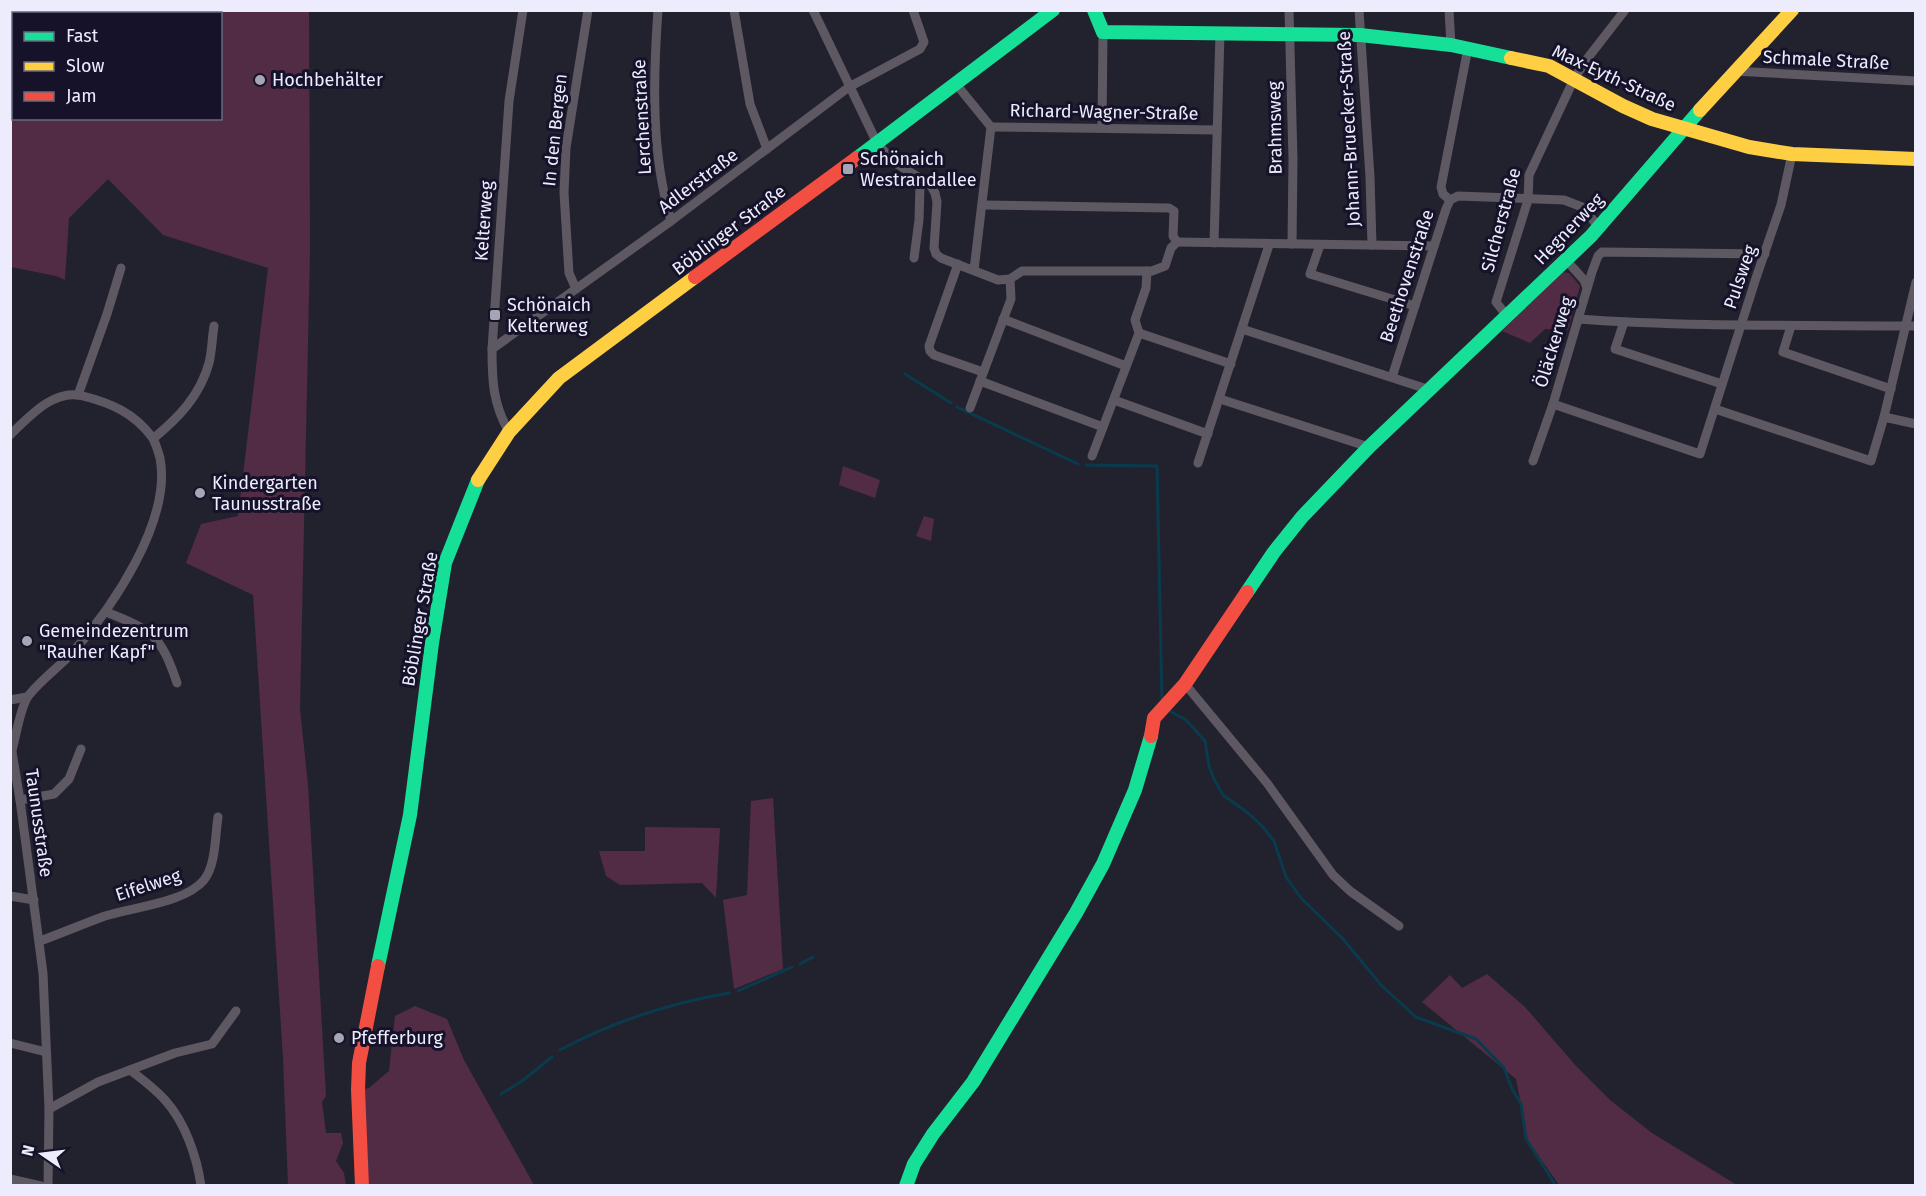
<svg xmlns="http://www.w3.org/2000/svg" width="1926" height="1196" viewBox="0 0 1926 1196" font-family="'Fira Sans',sans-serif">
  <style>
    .green { fill: #522c44; fill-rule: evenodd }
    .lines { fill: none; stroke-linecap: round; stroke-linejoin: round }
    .stream { stroke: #093b4d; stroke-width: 3 }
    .street { stroke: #5e5863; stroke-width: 9 }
    .fast { stroke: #16e098; stroke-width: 14 }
    .slow { stroke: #ffcf43; stroke-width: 14 }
    .jam { stroke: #f24e42; stroke-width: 14 }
    .poi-dot { fill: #a5a5b5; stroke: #15122a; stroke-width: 2 }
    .labels { text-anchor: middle; stroke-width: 6; stroke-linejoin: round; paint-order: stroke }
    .street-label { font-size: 18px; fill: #ececfd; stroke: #15122a }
    .poi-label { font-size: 18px; fill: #ececfd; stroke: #15122a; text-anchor: start }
  </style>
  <rect width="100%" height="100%" fill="#22222e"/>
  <g class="green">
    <path d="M10,11H309L310,250L300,709L308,785L326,1096L322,1102L326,1133H341L343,1143L336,1161L344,1173L346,1185H288L283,1058L253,595L186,563L201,524L238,516L268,268L163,235L108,179L69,218L65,280L56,276L11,267ZM14,14H220V118H14Z"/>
    <polygon points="1562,272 1569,273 1580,286 1568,330 1545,329 1530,343 1502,331"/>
    <polygon points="843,466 880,480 875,498 839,485"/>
    <polygon points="924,516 934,519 931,541 916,536"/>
    <polygon points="773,798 783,969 734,989 723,900 747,895 751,801"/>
    <polygon points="645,827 720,828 716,898 702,883 620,885 606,876 599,851 645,851"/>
    <polygon points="1487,974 1525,1007 1576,1066 1610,1100 1652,1133 1737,1185 1559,1185 1528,1141 1516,1079 1422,1002 1450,975 1462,988"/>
    <polygon points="415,1006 447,1019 464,1060 534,1185 360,1185 358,1090 369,1088 389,1071 395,1016"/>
  </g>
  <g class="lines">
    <g class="stream">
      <polyline points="905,374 951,403"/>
      <polyline points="957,407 1078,464"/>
      <polyline points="1086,465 1157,466 1162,702"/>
      <polyline points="1168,710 1186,720 1205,741 1209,766 1214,779 1223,795 1248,813 1262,826 1274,841 1286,877 1301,898 1343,939 1382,986 1416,1017 1476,1039 1504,1068 1512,1089 1521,1104 1526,1139 1556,1186"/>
      <polyline points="800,964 813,957"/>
      <polyline points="738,991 792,967"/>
      <path d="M560,1050C612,1022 671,1003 729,993"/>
      <polyline points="501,1094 522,1081 552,1057"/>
    </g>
    <g class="street">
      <path d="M658,10C653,81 651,153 671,221"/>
      <polyline points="734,10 750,104 767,149"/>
      <polyline points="813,10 877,143 895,163 930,184 935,193 937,202 934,248 936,254 941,258 998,280 1010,279 1022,271 1152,271 1165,266 1171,248 1177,242"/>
      <polyline points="1289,10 1293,159 1292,244"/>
      <polyline points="1359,10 1370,177 1372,245"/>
      <polyline points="1449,10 1451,45"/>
      <polyline points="1734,71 1916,81"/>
      <polyline points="956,84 991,127 974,270"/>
      <polyline points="991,127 1217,130"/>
      <polyline points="1102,128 1103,32"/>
      <polyline points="1450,200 1443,194 1441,187 1468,48"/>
      <polyline points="983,205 1169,208 1174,211 1173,236 1177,242"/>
      <polyline points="1177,242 1434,246"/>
      <polyline points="1214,243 1220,33"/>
      <polyline points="1320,245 1310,274 1415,306"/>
      <polyline points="914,258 919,220 920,186"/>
      <polyline points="1566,260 1584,280 1587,288"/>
      <polyline points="958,264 929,346 930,351 934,355 983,372"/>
      <polyline points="576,289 569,273 564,193 566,148 588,10"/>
      <polyline points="1507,316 1496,302 1528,200 1529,175 1574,79 1587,59 1625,10"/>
      <polyline points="1003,319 1126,366"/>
      <path d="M1578,319C1690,327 1803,325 1916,326"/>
      <polyline points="1624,322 1615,349 1722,384"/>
      <polyline points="1791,326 1783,352 1891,389"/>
      <polyline points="1242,329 1430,390"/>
      <polyline points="1139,333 1231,364"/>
      <polyline points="492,349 671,221 849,87 920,49 924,42 913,10"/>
      <polyline points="1392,377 1446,209 1450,200 1458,196 1564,200 1582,207 1598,226"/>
      <polyline points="980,381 1103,427"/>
      <polyline points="78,395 107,314 121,268"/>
      <polyline points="1220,399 1369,447"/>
      <polyline points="1114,400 1208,434"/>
      <polyline points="1553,404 1700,454 1756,278 1781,205 1792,154"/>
      <polyline points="970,408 1011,299 1010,279"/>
      <polyline points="1715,409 1871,461 1884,417 1916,282"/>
      <polyline points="1884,417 1916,424"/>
      <path d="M509,432C493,404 492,381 492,349L509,101L523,10"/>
      <path d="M10,435C29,417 54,388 83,396C111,403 134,413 152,437C156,443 158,452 160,458C172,521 112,608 72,653C61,665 34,686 27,698C20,710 16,736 12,750"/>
      <path d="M154,438C178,418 200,396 209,363C212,351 212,338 214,326"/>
      <polyline points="1092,456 1139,333 1135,320 1146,288 1147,271"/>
      <polyline points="1533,461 1553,404 1592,272 1598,256 1602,252 1765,254"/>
      <polyline points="1198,463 1269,245"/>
      <path d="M106,612C152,630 161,635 177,683"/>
      <polyline points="1185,684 1267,783 1333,875 1350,891 1399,926"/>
      <polyline points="10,700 27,697"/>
      <polyline points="11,746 20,800 43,973 49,1109 48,1186"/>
      <polyline points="20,800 54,794 69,779 81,749"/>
      <polyline points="10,896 34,900"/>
      <path d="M40,941C62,933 83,924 105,916C133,907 185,903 204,880C216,865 215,836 218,817"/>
      <polyline points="10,1043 46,1052"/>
      <path d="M130,1070C142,1079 155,1089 165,1100C185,1122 197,1157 201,1186"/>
      <polyline points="49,1109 98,1082 175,1053 212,1044 236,1011"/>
      <polyline points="10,1179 41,1186"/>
    </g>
    <g class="fast">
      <polyline points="1094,10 1103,32 1360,35 1451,45 1511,58"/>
      <polyline points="857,158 1053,10"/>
      <polyline points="1247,592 1274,552 1302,517 1369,447 1591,236 1700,110"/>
      <polyline points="378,966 410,815 432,643 445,563 478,480"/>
      <polyline points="906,1186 914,1164 933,1134 973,1082 1076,913 1103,864 1135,790 1151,736"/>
    </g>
    <g class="slow">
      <polyline points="1511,58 1549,66 1623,106 1652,119 1749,147 1792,154 1916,159"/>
      <polyline points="1700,110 1792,10"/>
      <polyline points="478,480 509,432 559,378 695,277"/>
    </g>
    <g class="jam">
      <polyline points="695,277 857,158"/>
      <polyline points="1151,736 1154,718 1185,684 1247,592"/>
      <polyline points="362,1186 358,1090 359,1063 378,966"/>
    </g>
  </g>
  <g class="poi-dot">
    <circle cx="260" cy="80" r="6"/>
    <rect x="842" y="163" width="12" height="12" rx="3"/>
    <rect x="489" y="309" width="12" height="12" rx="3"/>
    <circle cx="200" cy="493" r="6"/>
    <circle cx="27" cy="641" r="6"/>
    <circle cx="339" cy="1038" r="6"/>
  </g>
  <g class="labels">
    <g class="street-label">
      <text transform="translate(1826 60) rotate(3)" y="6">Schmale Straße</text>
      <text transform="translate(1614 78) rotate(25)" y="6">Max-Eyth-Straße</text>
      <text transform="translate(1104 112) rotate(1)" y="6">Richard-Wagner-Straße</text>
      <text transform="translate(642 117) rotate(-93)" y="6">Lerchenstraße</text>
      <text transform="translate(1275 128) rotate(-91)" y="6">Brahmsweg</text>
      <text transform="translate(1349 129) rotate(-93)" y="6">Johann-Bruecker-Straße</text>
      <text transform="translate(555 130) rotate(-84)" y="6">In den Bergen</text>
      <text transform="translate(698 181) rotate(-37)" y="6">Adlerstraße</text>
      <text transform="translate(1501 220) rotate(-75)" y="6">Silcherstraße</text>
      <text transform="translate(484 221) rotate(-86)" y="6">Kelterweg</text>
      <text transform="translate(1569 229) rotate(-46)" y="6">Hegnerweg</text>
      <text transform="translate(729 230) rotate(-37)" y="6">Böblinger Straße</text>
      <text transform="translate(1407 276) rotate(-72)" y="6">Beethovenstraße</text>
      <text transform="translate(1740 277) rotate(-71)" y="6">Pulsweg</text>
      <text transform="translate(1554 342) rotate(-73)" y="6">Öläckerweg</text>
      <text transform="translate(420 619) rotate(-80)" y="6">Böblinger Straße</text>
      <text transform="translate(39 823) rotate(82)" y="6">Taunusstraße</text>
      <text transform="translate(148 885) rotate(-18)" y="6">Eifelweg</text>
    </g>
    <g class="poi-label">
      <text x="272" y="86">Hochbehälter</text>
      <text x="860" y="165">Schönaich<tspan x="860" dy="21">Westrandallee</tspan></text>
      <text x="507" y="311">Schönaich<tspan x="507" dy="21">Kelterweg</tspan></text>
      <text x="212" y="489">Kindergarten<tspan x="212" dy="21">Taunusstraße</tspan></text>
      <text x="39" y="637">Gemeindezentrum<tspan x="39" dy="21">"Rauher Kapf"</tspan></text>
      <text x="351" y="1044">Pfefferburg</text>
    </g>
  </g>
  <rect width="1926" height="1196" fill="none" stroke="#ececfd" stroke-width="24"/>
  <rect x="12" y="12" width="210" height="108" fill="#15122a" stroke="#6b697e" stroke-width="1.5"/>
  <rect x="24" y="32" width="30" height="9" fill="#16e098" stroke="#6b697e" stroke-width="1.5"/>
  <text x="66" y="42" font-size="18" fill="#ececfd">Fast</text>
  <rect x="24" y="62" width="30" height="9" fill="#ffcf43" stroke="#6b697e" stroke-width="1.5"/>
  <text x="66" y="72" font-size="18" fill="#ececfd">Slow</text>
  <rect x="24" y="92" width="30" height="9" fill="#f24e42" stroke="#6b697e" stroke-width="1.5"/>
  <text x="66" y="102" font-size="18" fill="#ececfd">Jam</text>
  <g transform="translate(42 1154) rotate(284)" stroke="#15122a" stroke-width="4.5" paint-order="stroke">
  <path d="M0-4.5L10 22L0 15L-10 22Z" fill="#ececfd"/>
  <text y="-9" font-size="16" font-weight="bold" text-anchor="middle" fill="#ececfd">N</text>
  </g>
</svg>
